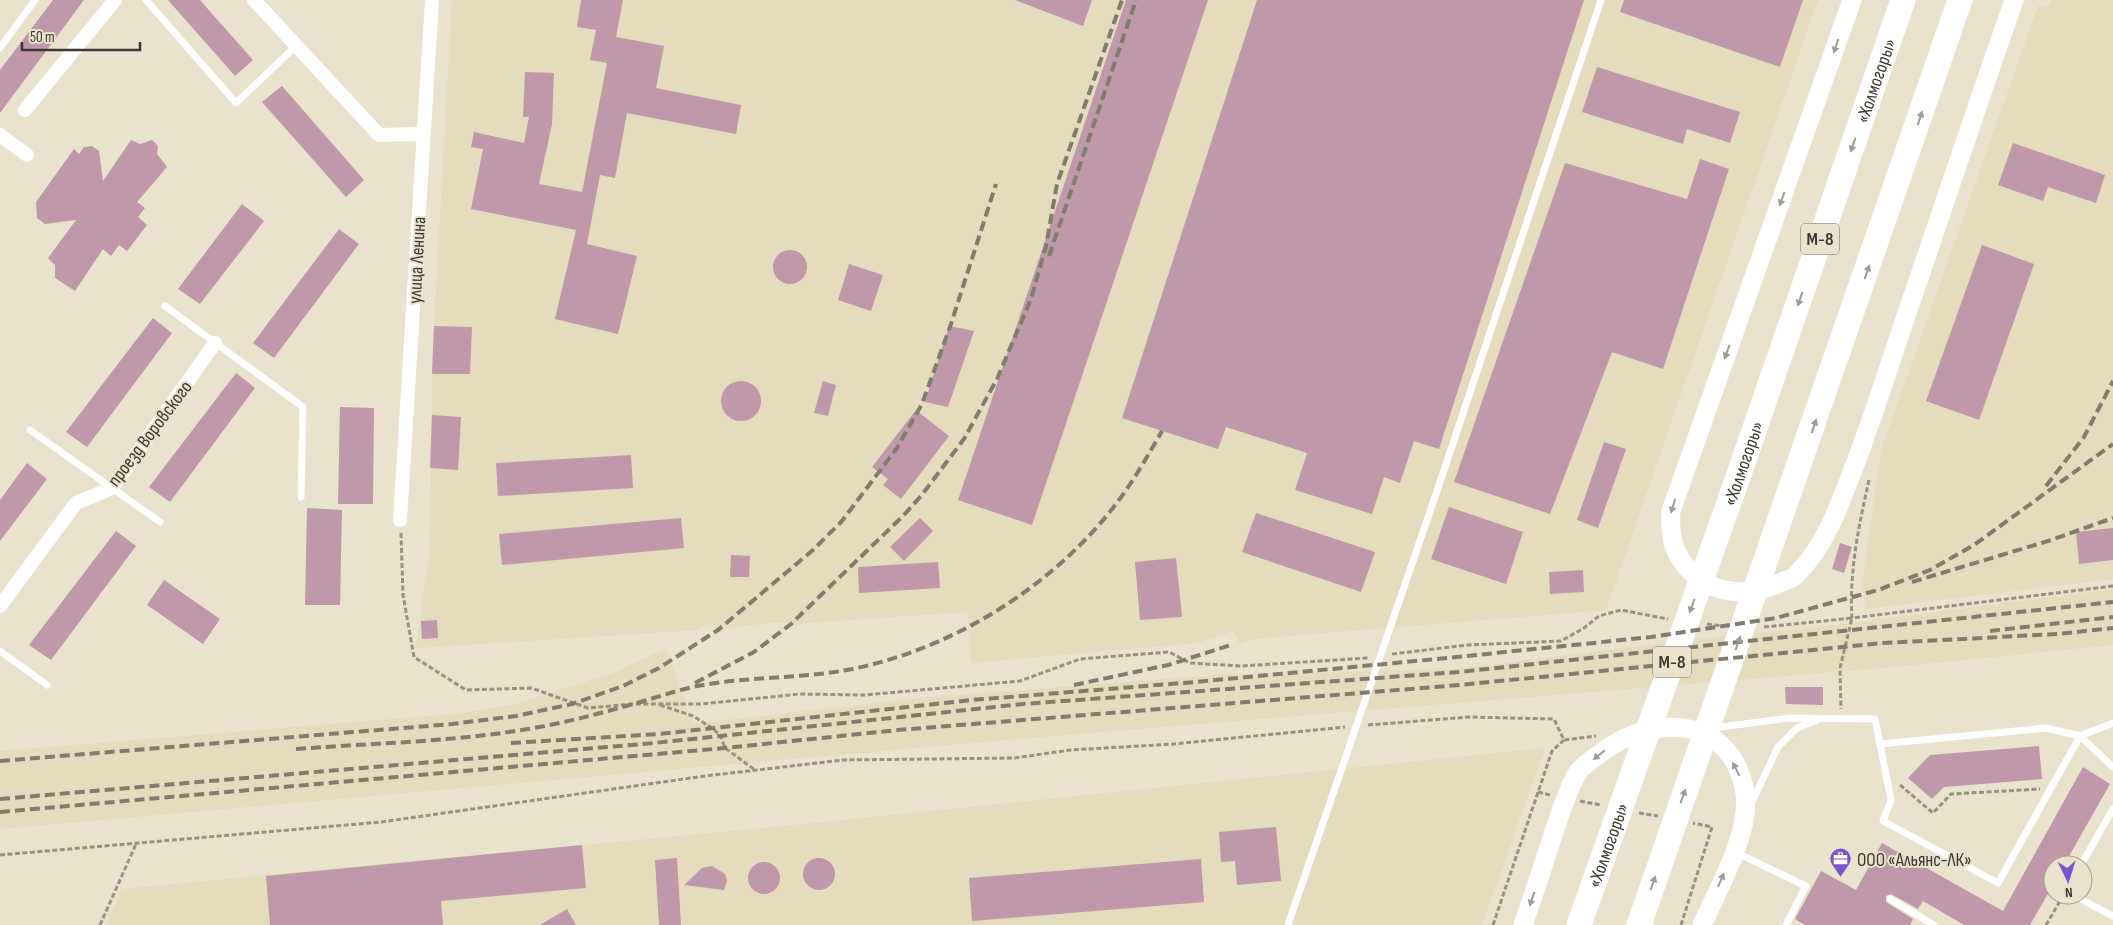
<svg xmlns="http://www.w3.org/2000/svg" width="2113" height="925" viewBox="0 0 2113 925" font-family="'Sofia Sans Condensed',sans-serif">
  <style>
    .built { fill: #e5dbbd }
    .building { fill: #bf98a9 }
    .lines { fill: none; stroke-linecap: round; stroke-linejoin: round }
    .path { stroke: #969181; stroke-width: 3; stroke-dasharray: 5 2.5; stroke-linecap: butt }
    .lane { stroke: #fff; stroke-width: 7 }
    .street { stroke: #fff; stroke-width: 14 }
    .secondary { stroke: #fff; stroke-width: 19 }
    .highway { stroke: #fff; stroke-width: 25 }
    .rail { stroke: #807c6e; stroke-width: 4; stroke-dasharray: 10 5; stroke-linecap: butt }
    .oneway { fill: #9e9c98 }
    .labels { text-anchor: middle; stroke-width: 4; stroke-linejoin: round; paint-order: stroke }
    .shield { fill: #e9e2cc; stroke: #706c5f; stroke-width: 1 }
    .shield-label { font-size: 18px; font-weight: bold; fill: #3c3930 }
    .street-label { font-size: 19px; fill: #3c3930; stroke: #e9e2cc }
    .poi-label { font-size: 19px; fill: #3c3930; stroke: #e9e2cc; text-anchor: start }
  </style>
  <rect width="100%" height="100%" fill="#e9e2cc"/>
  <g class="built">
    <polygon points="452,0 1818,0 1606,610 1253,639 1240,644 1233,631 1197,643 971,663 967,612 805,623 796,625 779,622 726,628 721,633 709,623 699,630 416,648 430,547 433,346"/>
    <polygon points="2051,0 2113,0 2113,579 1866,609 1862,583 1882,448 2038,6 2048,8"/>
    <polygon points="2113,589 2113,645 1883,668 1028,738 0,829 0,751 454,714 512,705 616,672 666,648 692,724 931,697 1215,675 1459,669 1652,644 1852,623"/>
    <polygon points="1545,748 1482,925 107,925 121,889 805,824"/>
  </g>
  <g class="building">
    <polygon points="53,0 84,0 0,113 0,70"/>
    <polygon points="168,0 200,0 253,60 235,76"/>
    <polygon points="581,0 623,0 616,37 664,46 656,88 741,105 736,134 627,113 615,178 600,175 587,244 637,256 618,334 555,319 576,230 471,209 483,149 471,147 474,132 524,143 529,117 523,117 525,72 554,73 552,124 539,184 582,192 607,63 590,60 596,30 577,27"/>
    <polygon points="1015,0 1092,0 1083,26"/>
    <polygon points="1126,0 1208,0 1032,525 958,500"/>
    <polygon points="1257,0 1584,0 1439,449 1414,441 1400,483 1384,477 1372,514 1295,490 1307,453 1226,427 1218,449 1122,418"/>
    <polygon points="1624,0 1803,0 1780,67 1620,12"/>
    <polygon points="1597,67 1740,112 1730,143 1687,129 1683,144 1582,112"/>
    <polygon points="282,86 364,180 346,197 262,102"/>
    <polygon points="131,140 140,144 152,140 158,146 157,154 167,167 137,202 145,208 138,217 147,225 127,251 119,245 111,256 103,249 75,291 55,278 55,265 48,258 76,220 45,224 37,218 36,202 74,149 79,154 84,147 92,146 99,151 103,181"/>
    <polygon points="2013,143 2105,175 2096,203 2048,187 2043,201 1998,185"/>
    <polygon points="1700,159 1729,169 1663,369 1612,352 1550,514 1454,482 1565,163 1687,199"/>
    <polygon points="242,204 264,221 200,304 178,289"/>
    <polygon points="339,229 359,244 274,358 253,343"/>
    <polygon points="1982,245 2034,264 1979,420 1926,401"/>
    <circle cx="790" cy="267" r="17"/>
    <polygon points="849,264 883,275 871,311 838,300"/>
    <polygon points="153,318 172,333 87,447 66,432"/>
    <polygon points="434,326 472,327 470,374 432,374"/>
    <polygon points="949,326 974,331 948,407 925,402"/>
    <polygon points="236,373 255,388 170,502 149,487"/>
    <polygon points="823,381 836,385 828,416 814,413"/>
    <circle cx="741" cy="401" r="20"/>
    <polygon points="340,407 374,408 373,504 338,504"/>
    <polygon points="916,410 949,436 901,499 883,485 888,479 872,467"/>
    <polygon points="432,415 461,417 458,470 430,468"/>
    <polygon points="1604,442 1626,449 1598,528 1577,520"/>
    <polygon points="631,455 633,488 498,496 496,463"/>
    <polygon points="27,463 47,479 0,541 0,500"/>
    <polygon points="1449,507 1523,532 1506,584 1431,559"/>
    <polygon points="307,508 342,510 340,605 305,605"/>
    <polygon points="1256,513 1375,552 1361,592 1242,552"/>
    <polygon points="681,518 684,548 502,565 499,534"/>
    <polygon points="920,518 933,531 904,561 890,547"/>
    <polygon points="2113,528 2113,560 2079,564 2076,532"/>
    <polygon points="116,531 136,546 51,660 29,645"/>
    <polygon points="1840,543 1852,547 1844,573 1832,569"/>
    <polygon points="731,555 750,556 749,577 730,577"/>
    <polygon points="1176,558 1182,617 1140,620 1135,562"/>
    <polygon points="938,562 940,588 859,593 858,567"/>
    <polygon points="1583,570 1584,592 1550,594 1549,572"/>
    <polygon points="164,580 220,619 203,644 147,605"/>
    <polygon points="437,620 438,638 422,639 421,621"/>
    <polygon points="1785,687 1823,687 1823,705 1786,704"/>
    <polygon points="2039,746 2042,779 1944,787 1932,799 1908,778 1930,755"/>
    <polygon points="2083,767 2110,784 2064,865 2053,865 2053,885 2030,925 1964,925 1923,901 1918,909 1891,894 1886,896 1886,902 1913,919 1910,925 1805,925 1795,919 1821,871 1856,890 1882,843 2003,911"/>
    <polygon points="1276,827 1281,881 1237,885 1235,861 1221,862 1219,832"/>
    <polygon points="582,845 586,888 441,901 443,925 270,925 266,876"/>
    <polygon points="677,858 681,925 659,925 655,860"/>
    <circle cx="819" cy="874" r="16"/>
    <polygon points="1201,859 1204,902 972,921 969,878"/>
    <circle cx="764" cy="878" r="16"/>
    <polygon points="712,866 725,874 727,881 724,890 684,885 702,868"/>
    <polygon points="567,909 576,925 540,925"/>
  </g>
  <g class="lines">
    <g class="path">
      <path d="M1869,480C1859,525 1849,571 1852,618L2113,586"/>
      <polyline points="401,533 403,595 414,657 466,690 531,688 588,708 633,704 702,704 799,694 865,695 1020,681 1080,659 1169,652 1190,663 1241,666 1368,658"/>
      <polyline points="1707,624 1723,626"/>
      <polyline points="1764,627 1852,618 1840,668 1841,709"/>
      <polyline points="1392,654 1468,645 1561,641 1584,628 1599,616 1621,610 1668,619"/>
      <polyline points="660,705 693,716 712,728 720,735 725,748 755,770"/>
      <polyline points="1368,725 1469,717 1554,719 1564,740 1596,736"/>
      <polyline points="1900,785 1933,813 1951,794 2040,789"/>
      <polyline points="1538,792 1550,795"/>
      <polyline points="1580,801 1601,805"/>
      <polyline points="1639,813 1658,816"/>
      <polyline points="0,855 381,822 705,776 843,760 1015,758 1070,750 1174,744 1345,727"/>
      <polyline points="100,925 136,844"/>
      <polyline points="1493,925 1552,751 1564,740"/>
      <polyline points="1681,925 1712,827 1693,823"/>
      <polyline points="2046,925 2063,896"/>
    </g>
    <g class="lane">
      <polyline points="146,0 236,103 296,46"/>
      <polyline points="0,48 35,0"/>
      <polyline points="165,306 303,407 301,497"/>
      <polyline points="30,430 160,522"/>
      <polyline points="0,651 47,685"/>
      <polyline points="1713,728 1789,718 1875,719 1891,800 1883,821 1998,883 2080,736 2113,767"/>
      <polyline points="1880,744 2046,728 2080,736 2113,723"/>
      <polyline points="1751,804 1778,747 1797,728 1817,720"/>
      <polyline points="1735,852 1806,886 1786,925"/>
      <polyline points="2081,865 2113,809"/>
      <polyline points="2073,895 2113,916"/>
      <polyline points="1890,899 1934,925"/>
      <polyline points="1288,925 1436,494 1601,0"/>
    </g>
    <g class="street">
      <polyline points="254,0 379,135 423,134"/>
      <polyline points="25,110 115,0"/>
      <polyline points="0,135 27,155"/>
      <polyline points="400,520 432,0"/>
      <polyline points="0,606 76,503 112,488 215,343"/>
    </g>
    <g class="secondary">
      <path d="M1852,0L1671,511C1669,540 1675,560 1698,578C1723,596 1754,595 1782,582C1786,580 1792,579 1796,575C1826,545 1839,506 1854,467C1871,423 1885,379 1900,334C1938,223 1975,111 2014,0"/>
      <path d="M1523,925C1534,894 1544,863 1554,832C1561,812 1567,790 1578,772C1583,765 1594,758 1601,753C1653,712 1733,716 1745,793C1751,832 1718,889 1702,925"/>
    </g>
    <g class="highway">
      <path id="s1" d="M1579,925L1738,477L1903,0"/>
      <polyline points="1639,925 1960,0"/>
    </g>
    <g class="rail">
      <polyline points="1049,256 1136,0"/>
      <polyline points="2046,486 2084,437 2113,381"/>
      <polyline points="1912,582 2048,541 2113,518"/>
      <polyline points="1990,631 2113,617"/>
      <polyline points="695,683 754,652 791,624 903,516 921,496 964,439 997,379 1031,299 1046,246 1057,184 1122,0"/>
      <polyline points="1074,685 1168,665 1231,645"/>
      <polyline points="511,743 659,734 972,700 1195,682 1447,658 1651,637 1776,618 1878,590 1930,570 1974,545 2113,444"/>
      <path d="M296,749C373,743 452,742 528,729C564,723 598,714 633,704C656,698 679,689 703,685C754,676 806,679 857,668C954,647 1047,589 1109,513C1130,487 1146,459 1162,431"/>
      <polyline points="0,761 452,724 516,716 572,704 623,686 659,668 718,630 813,550 842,521 897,448 922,404 951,324 996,184"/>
      <polyline points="0,799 654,743 1023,704 1459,672 2113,602"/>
      <polyline points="0,812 725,748 898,730 1460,685 1883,643 2058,634 2113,628"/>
    </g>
  </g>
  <defs><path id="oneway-solid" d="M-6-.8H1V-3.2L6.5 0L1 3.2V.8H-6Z" transform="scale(1.25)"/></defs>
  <g class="oneway">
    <use href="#oneway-solid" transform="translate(1836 46) rotate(109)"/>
    <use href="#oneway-solid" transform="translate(1920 118) rotate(-71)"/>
    <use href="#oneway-solid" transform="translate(1853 145) rotate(109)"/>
    <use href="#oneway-solid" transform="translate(1782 199) rotate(110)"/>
    <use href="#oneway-solid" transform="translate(1867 272) rotate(-71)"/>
    <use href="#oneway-solid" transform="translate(1800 299) rotate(109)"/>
    <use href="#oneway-solid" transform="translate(1727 352) rotate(110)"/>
    <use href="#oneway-solid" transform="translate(1814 426) rotate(-71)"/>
    <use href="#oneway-solid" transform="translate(1673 506) rotate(107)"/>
    <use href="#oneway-solid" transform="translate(1692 606) rotate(110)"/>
    <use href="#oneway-solid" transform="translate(1738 643) rotate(-70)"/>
    <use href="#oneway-solid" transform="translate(1599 755) rotate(142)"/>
    <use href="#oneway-solid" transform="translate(1736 769) rotate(-117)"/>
    <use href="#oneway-solid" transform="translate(1683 796) rotate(-70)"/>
    <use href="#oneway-solid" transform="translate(1721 880) rotate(-67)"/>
    <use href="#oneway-solid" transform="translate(1653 883) rotate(-71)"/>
    <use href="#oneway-solid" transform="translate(1532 899) rotate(109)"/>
  </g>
  <defs>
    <symbol id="office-pin" viewBox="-11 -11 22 30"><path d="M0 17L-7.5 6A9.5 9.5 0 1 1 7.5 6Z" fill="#7d54ce" stroke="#e9e2cc"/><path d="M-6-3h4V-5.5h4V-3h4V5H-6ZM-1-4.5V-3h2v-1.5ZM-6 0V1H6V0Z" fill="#fff"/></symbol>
  </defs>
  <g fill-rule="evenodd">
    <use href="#office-pin" x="1828" y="846" width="25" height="34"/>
  </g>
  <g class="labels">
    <g class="shield">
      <rect x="1801" y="223.5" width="38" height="31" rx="4"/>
      <rect x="1653" y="646.5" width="38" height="31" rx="4"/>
    </g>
    <g class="shield-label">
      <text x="1820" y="245">М-8</text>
      <text x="1672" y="668">М-8</text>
    </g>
    <g class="street-label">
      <text dy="7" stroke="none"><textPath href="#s1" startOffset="895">«Холмогоры»</textPath></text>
      <text transform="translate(416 260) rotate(-87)" y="7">улица Ленина</text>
      <text transform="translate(149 433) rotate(-53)" y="7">проезд Воровского</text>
      <text dy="7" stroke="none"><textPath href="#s1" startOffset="490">«Холмогоры»</textPath></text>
      <text dy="7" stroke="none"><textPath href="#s1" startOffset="85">«Холмогоры»</textPath></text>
    </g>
    <g class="poi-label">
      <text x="1857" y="866">ООО «Альянс-ЛК»</text>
    </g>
  </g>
  <g transform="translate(2068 880) rotate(176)"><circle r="24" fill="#e9e2cc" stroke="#a49e8e"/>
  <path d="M0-4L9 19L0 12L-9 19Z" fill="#7d54ce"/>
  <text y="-8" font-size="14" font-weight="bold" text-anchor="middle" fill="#3c3930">N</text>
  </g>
  <path d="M22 42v8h118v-8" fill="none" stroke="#3c3930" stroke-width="2.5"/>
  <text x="30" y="42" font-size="15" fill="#3c3930" stroke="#e9e2cc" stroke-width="4" paint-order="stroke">50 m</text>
</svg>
